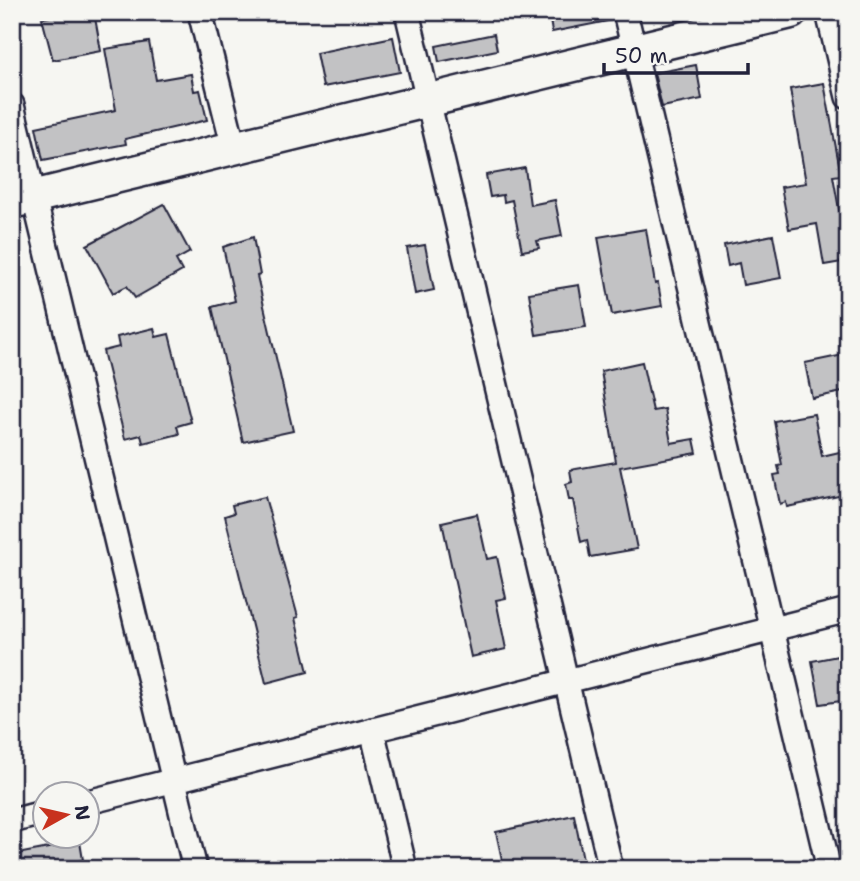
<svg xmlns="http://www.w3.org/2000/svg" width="860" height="881" viewBox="0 0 860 881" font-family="'Shantell Sans',sans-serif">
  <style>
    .building { fill: #c2c2c4; stroke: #22223b; stroke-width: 2 }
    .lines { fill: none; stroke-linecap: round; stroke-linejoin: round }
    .minor-casing { stroke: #22223b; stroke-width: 28 }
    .secondary-casing { stroke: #22223b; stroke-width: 37 }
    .minor { stroke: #f6f6f2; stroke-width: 23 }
    .secondary { stroke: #f6f6f2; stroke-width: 32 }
  </style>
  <rect width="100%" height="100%" fill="#f6f6f2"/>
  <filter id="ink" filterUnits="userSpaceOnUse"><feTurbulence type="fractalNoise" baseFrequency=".0143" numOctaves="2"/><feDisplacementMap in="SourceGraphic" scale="14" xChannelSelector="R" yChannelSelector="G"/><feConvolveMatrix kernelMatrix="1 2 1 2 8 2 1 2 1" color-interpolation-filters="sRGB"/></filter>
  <g filter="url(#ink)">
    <g class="building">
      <polygon points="48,12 94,12 101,51 53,60 42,18 49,17"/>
      <polygon points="560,12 611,12 613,20 552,32 549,14"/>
      <polygon points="494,34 497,50 439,62 436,46"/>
      <polygon points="393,37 400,72 323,87 316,53"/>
      <polygon points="149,42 156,80 191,74 194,91 200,90 207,120 125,139 126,144 43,160 36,127 116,110 105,49"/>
      <polygon points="696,65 702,99 662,107 654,73"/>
      <polygon points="824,83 841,175 833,176 845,242 848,242 848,261 824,265 817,224 789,229 781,187 806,183 790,89"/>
      <polygon points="525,168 530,205 555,200 562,236 537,241 539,248 522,251 512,200 504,202 503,195 490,197 486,175"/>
      <polygon points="164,204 190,252 176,260 182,271 135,298 127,286 113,293 87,245"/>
      <polygon points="646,229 655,284 658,283 662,306 612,315 598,237"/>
      <polygon points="773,235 781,278 743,285 739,263 728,266 724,245"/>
      <polygon points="253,237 260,275 257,276 293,431 243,442 212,307 235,301 223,247"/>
      <polygon points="425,245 434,290 415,294 407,248"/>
      <polygon points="579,285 586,327 536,335 529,293"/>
      <polygon points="154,328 156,337 169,334 191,422 177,426 179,434 143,443 141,435 125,439 103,351 119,347 117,337"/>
      <polygon points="848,354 848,391 812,398 805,363"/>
      <polygon points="642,362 653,411 665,409 671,443 694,439 697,453 620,467 637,549 590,557 587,540 581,542 573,500 569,500 566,484 572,482 570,470 616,462 601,371"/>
      <polygon points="814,414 822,456 848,450 848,494 787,507 786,502 780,504 774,475 780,474 778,466 782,465 774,421"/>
      <polygon points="265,497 298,617 295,618 308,672 266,683 225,516 234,513 232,505"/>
      <polygon points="477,514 487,559 497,557 506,598 496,600 506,649 471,657 442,522"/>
      <polygon points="848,654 848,700 820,704 812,661"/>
      <polygon points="574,815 585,869 504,869 496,832"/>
      <polygon points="80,842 83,860 35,869 12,869 12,855"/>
    </g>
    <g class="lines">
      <defs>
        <g id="minor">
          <polyline points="200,12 234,148"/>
          <polyline points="407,12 611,869"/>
          <polyline points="625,12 829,869"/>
          <polyline points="828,12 848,97"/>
          <polyline points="12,105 195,869"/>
          <polyline points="372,730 405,869"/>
          <polyline points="88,802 848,610"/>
          <polyline points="12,821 46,812"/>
        </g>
        <polyline id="secondary" points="12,202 791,12"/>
      </defs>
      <use href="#minor" class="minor-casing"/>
      <use href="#secondary" class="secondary-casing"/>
      <use href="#minor" class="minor"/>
      <use href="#secondary" class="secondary"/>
    </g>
  </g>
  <rect width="860" height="881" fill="none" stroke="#f6f6f2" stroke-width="42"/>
  <rect x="21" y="21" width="818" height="839" fill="none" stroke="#22223b" stroke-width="2.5" filter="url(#ink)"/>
  <g transform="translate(66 815) rotate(82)"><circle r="33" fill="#f6f6f2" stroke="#a1a1a9" stroke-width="2"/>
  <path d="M0-5L12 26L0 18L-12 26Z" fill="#c8321e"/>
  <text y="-10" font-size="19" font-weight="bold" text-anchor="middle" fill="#22223b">N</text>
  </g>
  <path d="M604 63v10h144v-10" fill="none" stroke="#22223b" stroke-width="3.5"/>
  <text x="615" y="63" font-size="21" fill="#22223b" stroke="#f6f6f2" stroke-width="5" paint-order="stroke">50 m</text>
</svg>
